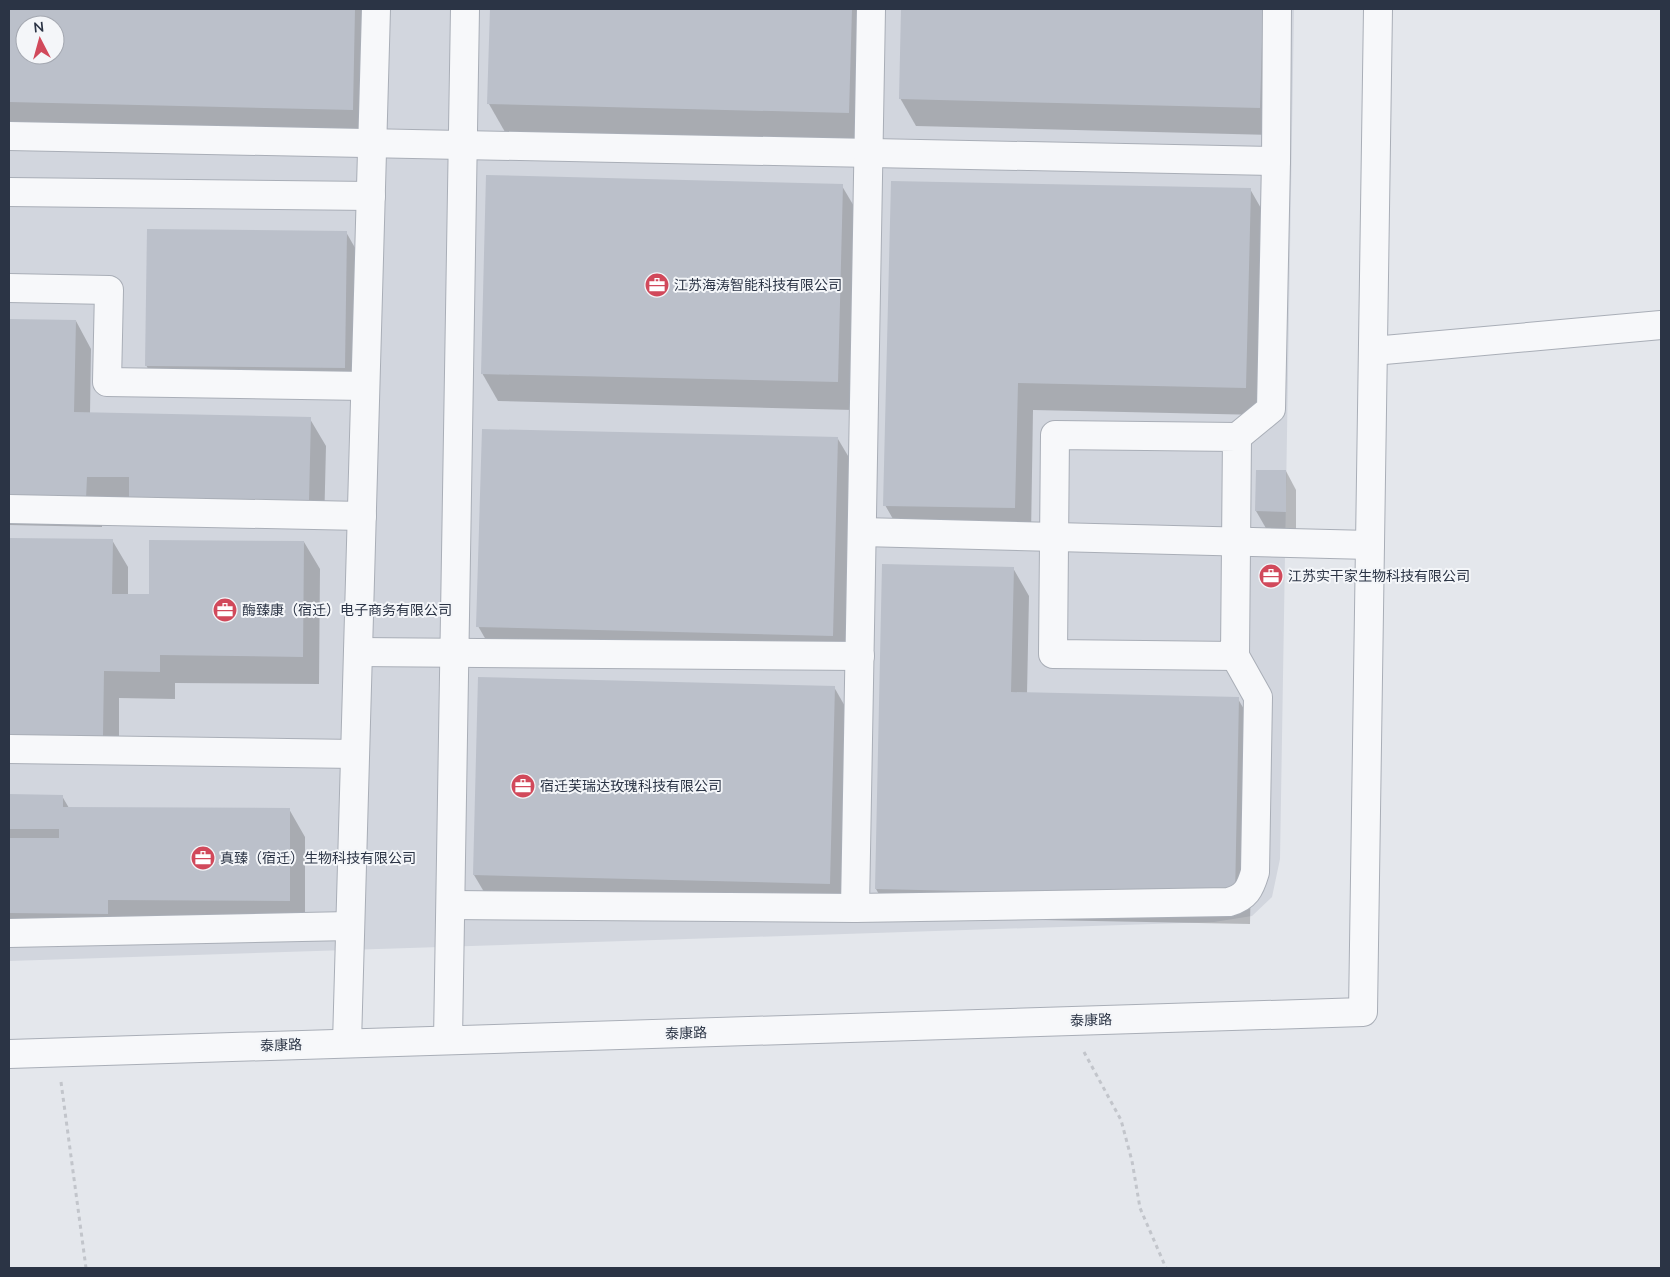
<svg xmlns="http://www.w3.org/2000/svg" width="1670" height="1277" viewBox="0 0 1670 1277" font-family="Mulish,'Noto Sans SC',sans-serif">
  <style>
    .built { fill: #d2d6de; fill-rule: evenodd }
    .shadow { fill: #0003; fill-rule: evenodd }
    .building { fill: #bbc0ca; fill-rule: evenodd }
    .lines { fill: none; stroke-linecap: round; stroke-linejoin: round }
    .minor-casing { stroke: #a9aeb7; stroke-width: 30 }
    .path { stroke: #c2c5cb; stroke-width: 3; stroke-dasharray: 4 4; stroke-linecap: butt }
    .minor { stroke: #f7f8fa; stroke-width: 28 }
    .labels { text-anchor: middle; stroke-width: 4; stroke-linejoin: round; paint-order: stroke }
    .poi-label { font-size: 14px; fill: #2b3445; stroke: #f4f6f9; text-anchor: start }
    .street-label { font-size: 14px; fill: #2b3445; stroke: #f4f6f9 }
  </style>
  <rect width="100%" height="100%" fill="#e4e7ec"/>
  <path class="built" d="M9,9H1294L1280,859L1272,897L1252,916L1214,922L9,961ZM25,25H55V55H25Z"/>
  <g class="shadow">
    <path d="M9,9H371L368,138L9,129ZM25,25H55V55H25Z"/>
    <polygon points="491,9 868,9 864,141 505,132 489,104"/>
    <polygon points="902,9 1279,9 1275,135 916,126 900,98"/>
    <polygon points="892,182 1250,189 1266,217 1262,415 1033,410 1031,536 901,533 885,505"/>
    <polygon points="842,186 858,213 853,410 498,401 482,373"/>
    <polygon points="346,232 362,260 360,395 162,393 146,365"/>
    <polygon points="9,320 76,321 91,349 90,414 310,419 326,446 324,528 102,504 102,527 9,525"/>
    <polygon points="838,439 854,466 849,663 494,654 478,626"/>
    <polygon points="1286,471 1296,490 1296,530 1267,530 1256,511"/>
    <polygon points="9,539 112,540 128,567 128,595 150,595 304,542 320,569 319,684 175,683 175,699 119,698 119,763 9,763"/>
    <polygon points="883,566 1013,568 1029,596 1027,694 1238,699 1254,726 1250,924 892,917 876,889"/>
    <polygon points="834,687 850,715 845,911 490,902 474,875"/>
    <polygon points="9,796 62,796 69,808 289,809 305,837 305,929 9,941"/>
  </g>
  <g class="building">
    <path d="M9,9H355L353,110L9,102ZM25,25H55V55H25Z"/>
    <polygon points="490,9 852,9 849,113 487,104"/>
    <polygon points="901,9 1263,9 1260,108 899,99"/>
    <polygon points="486,175 843,184 838,382 481,374"/>
    <polygon points="891,181 1251,188 1246,388 1018,383 1015,508 883,506"/>
    <polygon points="147,229 347,231 345,368 145,366"/>
    <polygon points="9,319 76,320 74,412 311,417 309,501 129,497 129,477 87,477 86,499 9,498"/>
    <polygon points="482,429 838,437 833,636 476,627"/>
    <polygon points="1256,470 1286,470 1286,512 1255,511"/>
    <polygon points="9,538 113,539 112,594 149,594 149,540 304,541 303,657 160,655 160,672 104,671 103,736 9,735"/>
    <polygon points="882,564 1014,567 1011,692 1239,697 1235,897 875,889"/>
    <polygon points="478,677 835,686 830,884 473,875"/>
    <polygon points="9,794 63,795 63,807 290,808 290,901 108,900 108,914 9,913 9,838 59,838 59,829 9,829"/>
  </g>
  <g class="lines">
    <defs>
      <g id="minor">
        <polyline points="9,136 1276,161"/>
        <polyline points="9,192 371,196"/>
        <polyline points="9,288 109,290 107,382 365,386"/>
        <polyline points="1373,351 1661,325"/>
        <polygon points="1055,435 1237,437 1235,656 1053,654"/>
        <polyline points="1237,437 1271,409 1276,161 1277,9"/>
        <polyline points="9,509 362,516"/>
        <polyline points="862,532 1370,545"/>
        <polyline points="358,652 860,656"/>
        <polyline points="9,749 355,754"/>
        <path d="M451,905L855,908L1229,902C1246,897 1250,889 1255,872L1258,697L1235,656"/>
        <polyline points="855,908 871,9"/>
        <polyline points="9,933 350,926"/>
        <polyline points="448,1040 465,9"/>
        <polyline points="347,1043 376,9"/>
        <polyline points="9,1054 1363,1012 1378,9"/>
      </g>
    </defs>
    <use href="#minor" class="minor-casing"/>
    <g class="path">
      <polyline points="1084,1052 1121,1120 1132,1161 1140,1208 1166,1268"/>
      <polyline points="61,1082 86,1268"/>
    </g>
    <use href="#minor" class="minor"/>
  </g>
  <defs>
    <symbol id="office-disc" viewBox="-11 -11 22 22"><circle r="9.5" fill="#d1495b" stroke="#f4f6f9"/><path d="M-6-3h4V-5.5h4V-3h4V5H-6ZM-1-4.5V-3h2v-1.5ZM-6 0V1H6V0Z" fill="#fff"/></symbol>
  </defs>
  <g fill-rule="evenodd">
    <use href="#office-disc" x="643" y="271" width="28" height="28"/>
    <use href="#office-disc" x="1257" y="562" width="28" height="28"/>
    <use href="#office-disc" x="211" y="596" width="28" height="28"/>
    <use href="#office-disc" x="509" y="772" width="28" height="28"/>
    <use href="#office-disc" x="189" y="844" width="28" height="28"/>
  </g>
  <g class="labels">
    <g class="poi-label">
      <text x="674" y="290">江苏海涛智能科技有限公司</text>
      <text x="1288" y="581">江苏实干家生物科技有限公司</text>
      <text x="242" y="615">酶臻康（宿迁）电子商务有限公司</text>
      <text x="540" y="791">宿迁芙瑞达玫瑰科技有限公司</text>
      <text x="220" y="863">真臻（宿迁）生物科技有限公司</text>
    </g>
    <g class="street-label">
      <text transform="translate(1091 1020) rotate(-2)" y="5">泰康路</text>
      <text transform="translate(686 1033) rotate(-2)" y="5">泰康路</text>
      <text transform="translate(281 1045) rotate(-2)" y="5">泰康路</text>
    </g>
  </g>
  <rect width="1670" height="1277" fill="none" stroke="#2b3445" stroke-width="20"/>
  <g transform="translate(40 40) rotate(354)"><circle r="24" fill="#f4f6f9" stroke="#a4a8b1"/>
  <path d="M0-4L9 19L0 12L-9 19Z" fill="#d1495b"/>
  <text y="-8" font-size="14" font-weight="bold" text-anchor="middle" fill="#2b3445">N</text>
  </g>
</svg>
